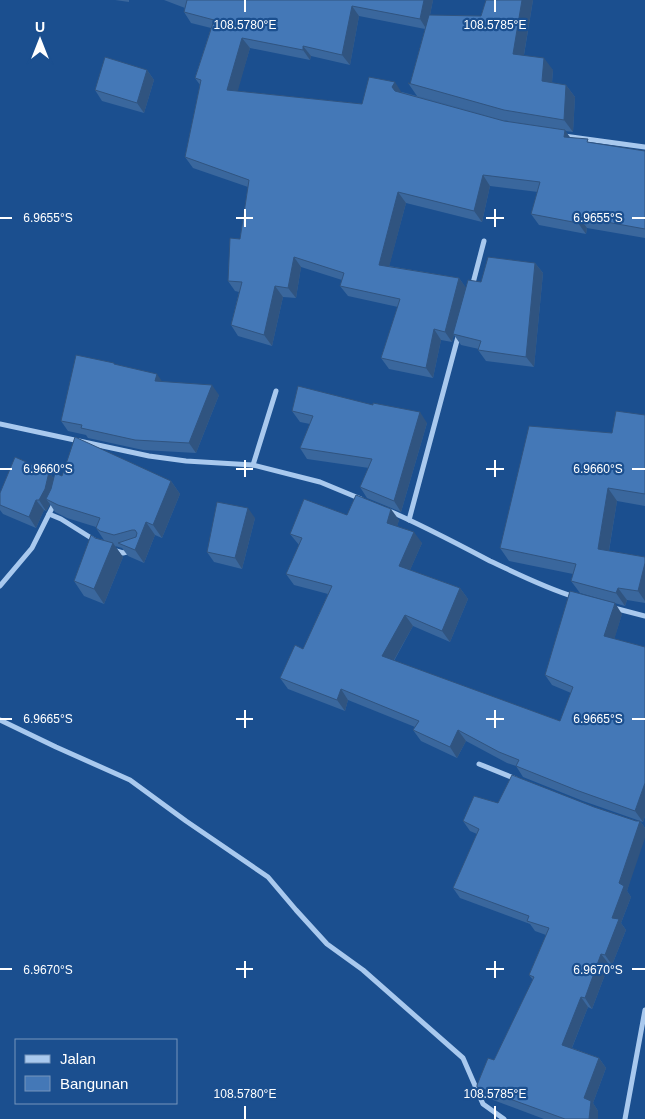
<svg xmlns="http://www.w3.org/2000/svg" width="645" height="1119" viewBox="0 0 645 1119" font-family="Arial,sans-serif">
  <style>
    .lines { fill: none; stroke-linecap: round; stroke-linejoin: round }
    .minor { stroke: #a9c9ee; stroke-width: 5 }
    .wall { fill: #3a679d; fill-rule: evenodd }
    .shaded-wall { fill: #305480 }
    .building { fill: #4478b7; stroke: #305480 }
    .ticks { fill: none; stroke: #fff; stroke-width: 2 }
    .ticks-label { font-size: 12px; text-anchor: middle; fill: #fff; stroke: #1b4f8f; stroke-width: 4.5; stroke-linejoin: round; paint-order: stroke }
  </style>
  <rect width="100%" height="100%" fill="#1b4f8f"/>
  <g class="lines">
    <g class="minor">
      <polyline points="564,136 645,147"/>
      <polyline points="472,287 484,241"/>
      <polyline points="0,424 149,456 186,461 253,465 320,482 361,499"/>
      <polyline points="253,465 276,391"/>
      <path d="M387,510C422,525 456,543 490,561C518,574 545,588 575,597"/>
      <polyline points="49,514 61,519 96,541"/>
      <polyline points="409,520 459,333"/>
      <polyline points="113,550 123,553 131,551"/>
      <polyline points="0,586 32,548 55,502"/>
      <polyline points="614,608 645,616"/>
      <polyline points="0,720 56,747 130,780 186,821 268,877 296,910 327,944 363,970 463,1058 483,1104 504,1119"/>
      <polyline points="479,764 516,779"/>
      <polyline points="625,1119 645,1010"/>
    </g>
  </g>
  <g class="wall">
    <polygon points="115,0 129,0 129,2"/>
    <path d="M164,0H433L430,15L481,16L486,0H533L524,55L553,70L552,83L566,85L575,97L573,132L565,131L570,137L591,143L645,151V238L587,228L586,234L539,225L531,214L538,192L490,186L482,222L406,203L389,266L459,278L466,288L535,263L543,273L534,367L486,361L478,350L479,349L461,345L454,335L452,342L441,340L433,378L389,369L381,358L398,307L348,296L340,286L342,280L301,267L296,298L283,297L272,346L238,336L231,325L239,292L235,291L228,281L240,239L248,187L193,168L185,157L200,85L195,78L211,28L191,23L184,12L185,8ZM359,16L425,29L410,84L408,83L417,96L508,121L402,92L362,104L237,91L250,48L310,60L311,56L350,65Z"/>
    <polygon points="147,70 154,80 144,113 102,101 95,90"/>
    <polygon points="115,364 162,382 219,395 196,453 143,450 88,438 86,435 68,431 61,421"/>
    <polygon points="292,411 427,423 401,512 367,498 360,487 369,468 307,459 300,448 310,424 300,422"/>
    <polygon points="645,415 645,506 617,501 609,551 645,557 645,603 627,600 625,606 580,593 571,581 573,574 509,561 500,548 612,433"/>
    <polygon points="49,472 54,479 62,476 171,481 180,494 162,538 155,535 144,563 128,556 122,548 115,546 123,557 104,604 84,596 74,581 95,538 104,540 96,528 96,527 67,518 55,512 50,504 46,511 44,510 36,528 3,514 0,510 0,493"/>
    <polygon points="347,515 399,520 397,526 422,543 410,570 460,588 468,599 450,642 413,626 394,661 560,721 571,693 552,685 545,675 622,614 614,639 645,647 645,816 643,822 640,821 645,828 627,891 631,897 621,923 626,930 612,965 609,964 592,1009 588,1007 572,1048 599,1058 606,1068 593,1103 598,1111 598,1119 544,1119 485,1097 477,1087 494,1060 533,980 529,975 546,935 535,931 530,924 460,898 453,888 477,834 470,831 463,821 498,803 594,807 636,821 640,821 583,801 523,777 516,766 507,763 466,741 457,758 421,741 413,730 415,727 348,700 345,711 288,689 280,678 303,649 328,594 294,585 286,574 299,545 290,534"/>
    <polygon points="255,518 242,569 214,562 207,552"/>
  </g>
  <g class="shaded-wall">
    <polygon points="424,0 433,0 427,30 420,19"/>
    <polygon points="522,0 533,0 522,66 513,54"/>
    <polygon points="352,6 359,16 350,65 342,55"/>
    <polygon points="242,38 250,48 235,101 227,90"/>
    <polygon points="303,46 311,56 310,60 303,50"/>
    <polygon points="544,58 553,70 551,94 542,81"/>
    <polygon points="147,70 154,80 144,113 137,103"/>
    <polygon points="395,82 402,93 400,98 392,87"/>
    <polygon points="566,85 575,97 573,132 564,120"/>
    <polygon points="565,130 572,141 564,137"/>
    <polygon points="483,175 490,186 482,222 474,211"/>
    <polygon points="398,192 406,203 387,275 379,265"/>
    <polygon points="579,217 587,228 586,234 578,223"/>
    <polygon points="294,257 301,267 296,298 288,288"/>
    <polygon points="535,263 543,273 534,367 526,357"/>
    <polygon points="459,278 467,289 453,334 454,335 452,342 445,332"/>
    <polygon points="275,286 283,297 272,346 264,335"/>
    <polygon points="434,329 441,340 433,378 426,368"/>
    <polygon points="157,374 164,384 155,381"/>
    <polygon points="212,385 219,395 196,453 189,443"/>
    <polygon points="420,412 427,423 401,512 394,501"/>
    <polygon points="49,472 56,482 46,499 50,504 46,511 39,500"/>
    <polygon points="171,481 180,494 162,538 153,525"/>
    <polygon points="608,488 617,501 607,562 598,549"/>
    <polygon points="36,500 44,510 36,528 29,517"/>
    <polygon points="248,508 255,518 242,569 235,558"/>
    <polygon points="391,509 399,520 395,534 387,523"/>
    <polygon points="146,522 155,535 144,563 135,550"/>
    <polygon points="414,532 422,543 407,577 399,566"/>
    <polygon points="113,543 123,557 104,604 94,589"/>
    <polygon points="645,563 645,601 638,591"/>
    <polygon points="460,588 468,599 450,642 442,631"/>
    <polygon points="618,588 627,600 625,606 616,593"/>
    <polygon points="615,603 622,614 612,647 604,636"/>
    <polygon points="405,615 413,626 390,667 382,656"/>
    <polygon points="341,689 348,700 345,711 337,700"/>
    <polygon points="458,730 466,741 457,758 450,747"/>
    <polygon points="645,783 645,816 643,822 635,811"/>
    <polygon points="640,821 645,828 645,838 627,891 631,897 621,923 626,930 612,965 605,955 619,883"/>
    <polygon points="601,954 609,964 592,1009 585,998"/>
    <polygon points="581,997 588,1007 569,1055 562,1045"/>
    <polygon points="599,1058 606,1068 593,1103 598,1111 598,1119 589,1119 584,1098"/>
  </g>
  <g class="building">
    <polygon points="187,0 424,0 420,19 352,6 342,55 303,46 303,50 242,38 227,90 362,104 369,77 395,82 392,87 395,91 504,121 565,130 564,137 588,139 587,142 645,151 645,229 579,217 578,223 531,214 540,182 483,175 474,211 398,192 379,265 459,278 445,332 434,329 426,368 381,358 400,299 340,286 344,273 294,257 288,288 275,286 264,335 231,325 242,282 228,281 230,238 240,239 249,180 185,157 201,80 195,78 214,20 184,12"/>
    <polygon points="486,0 522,0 513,54 544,58 542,81 566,85 564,120 504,110 408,83 410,84 429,15 481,16"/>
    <polygon points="105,57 147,70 137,103 95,90"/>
    <polygon points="488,257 535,263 526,357 478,350 481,341 453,334 468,280 481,282"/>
    <polygon points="76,355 114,363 114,364 157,374 155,381 212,385 189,443 135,440 81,428 82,425 61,421"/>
    <polygon points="298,386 373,405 373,403 420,412 394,501 360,487 372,459 300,448 313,416 292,411"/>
    <polygon points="616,411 645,415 645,494 608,488 598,549 645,557 645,563 638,591 618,588 616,593 571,581 576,564 500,548 529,426 612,433"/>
    <polygon points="75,437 171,481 153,525 146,522 135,550 118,543 136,537 137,533 135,530 132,530 114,535 100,531 96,528 100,518 58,505 46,499 51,489 55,473 62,476"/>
    <polygon points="15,457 49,472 45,489 39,500 36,500 29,517 0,505 0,493"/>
    <polygon points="356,495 391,509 387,523 414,532 399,566 460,588 442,631 405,615 382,656 560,721 573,687 545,675 570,591 615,603 604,636 645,647 645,783 635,811 576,790 516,766 519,760 499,752 458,730 450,747 413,730 419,721 341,689 337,700 280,678 295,645 303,649 332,586 286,574 302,538 290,534 304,499 347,515"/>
    <polygon points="217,502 248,508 235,558 207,552"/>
    <polygon points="91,535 95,538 113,543 94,589 74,581"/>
    <polygon points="512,775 594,807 636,821 640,821 619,883 624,886 612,918 619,919 605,955 601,954 585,998 581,997 562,1045 599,1058 584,1098 591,1101 589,1119 565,1119 477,1087 477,1085 488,1058 494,1060 534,977 529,975 549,928 527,921 529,916 453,888 479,829 463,821 474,796 498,803"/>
  </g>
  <path class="ticks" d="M245,0V12M495,0V12M245,209V227M495,209V227M0,218H12M236,218H253M486,218H504M632,218H645M245,460V477M495,460V477M0,469H12M236,469H253M486,469H504M632,469H645M245,710V728M495,710V728M0,719H12M236,719H253M486,719H504M632,719H645M245,961V978M495,961V978M0,969H12M236,969H253M486,969H504M632,969H645M245,1106V1119M495,1106V1119"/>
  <g class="ticks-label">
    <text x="245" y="29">108.5780°E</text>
    <text x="495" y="29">108.5785°E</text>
    <text x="48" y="222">6.9655°S</text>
    <text x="598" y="222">6.9655°S</text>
    <text x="48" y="473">6.9660°S</text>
    <text x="598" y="473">6.9660°S</text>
    <text x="48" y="723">6.9665°S</text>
    <text x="598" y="723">6.9665°S</text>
    <text x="48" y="974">6.9670°S</text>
    <text x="598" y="974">6.9670°S</text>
    <text x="245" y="1098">108.5780°E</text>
    <text x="495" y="1098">108.5785°E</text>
  </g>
  <rect x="15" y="1039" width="162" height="65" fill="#1b4f8f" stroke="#7695bc"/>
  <rect x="25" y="1055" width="25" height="8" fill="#a9c9ee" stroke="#7695bc"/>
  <text x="60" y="1064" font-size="15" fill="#ffffff">Jalan</text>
  <rect x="25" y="1076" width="25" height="15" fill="#4478b7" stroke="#7695bc"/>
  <text x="60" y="1089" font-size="15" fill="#ffffff">Bangunan</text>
  <g transform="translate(40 40)" stroke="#1b4f8f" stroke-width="4" paint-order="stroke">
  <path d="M0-4L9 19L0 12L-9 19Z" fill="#ffffff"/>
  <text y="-8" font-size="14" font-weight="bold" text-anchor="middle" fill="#ffffff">U</text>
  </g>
</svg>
